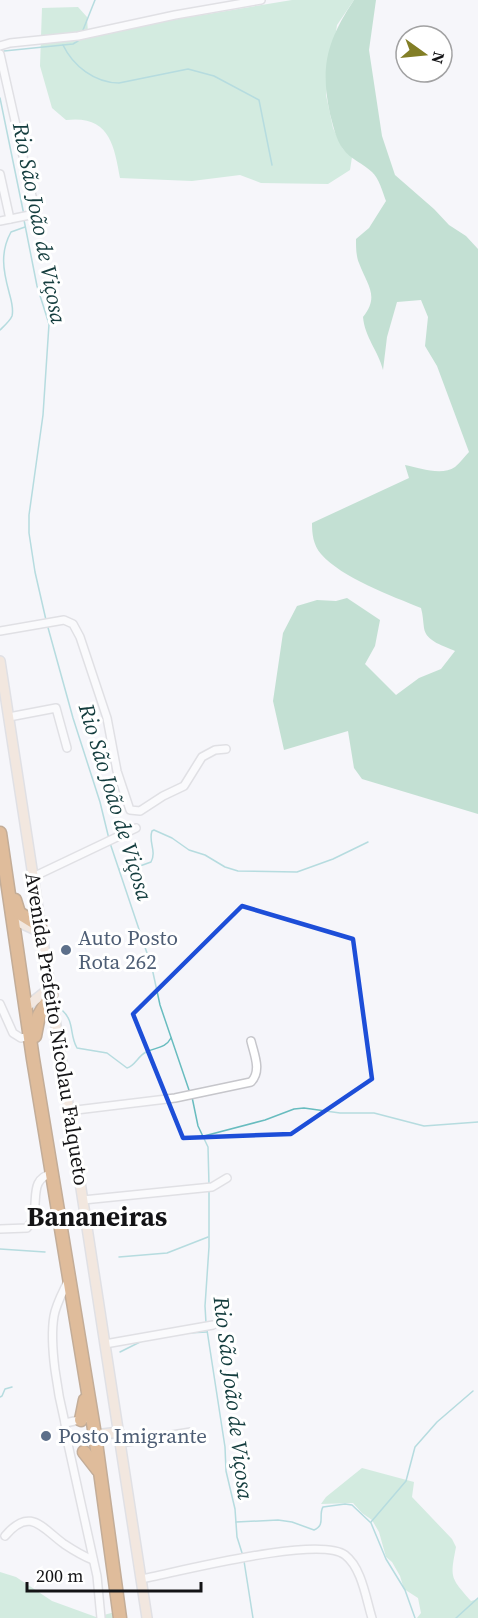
<svg xmlns="http://www.w3.org/2000/svg" width="478" height="1618" viewBox="0 0 478 1618" font-family="'Source Serif 4',serif">
  <style>
    .green { fill: #a8dec1 }
    .forest { fill: #85c6a4 }
    .lines { fill: none; stroke-linecap: round; stroke-linejoin: round }
    .stream { stroke: #68bcbf; stroke-width: 1.5 }
    .street-casing { stroke: #c6c6cb; stroke-width: 10 }
    .secondary-casing { stroke: #c6c6cb; stroke-width: 12 }
    .highway-casing { stroke: #865422; stroke-width: 15 }
    .street { stroke: #fff; stroke-width: 7 }
    .secondary { stroke: #edd6bf; stroke-width: 9 }
    .highway { stroke: #c37729; stroke-width: 12 }
    .marked { fill: none; stroke: #1d4ed8; stroke-width: 4.5; stroke-linejoin: round }
    .service-dot { fill: #5c6f8a; stroke: #fff; stroke-width: 2 }
    .labels { text-anchor: middle; stroke-width: 6; stroke-linejoin: round; paint-order: stroke }
    .service-label { font-size: 21px; fill: #4e5e75; stroke: #fff; text-anchor: start }
    .street-label { font-size: 21px; fill: #141416; stroke: #fff }
    .water-label { font-size: 22px; font-style: italic; fill: #143d3e; stroke: #fff }
    .district-label { font-size: 27px; font-weight: bold; fill: #141416; stroke: #fff }
  </style>
  <rect width="100%" height="100%" fill="#f5f5fa"/>
  <g class="green">
    <path d="M292,0H354L337,25L326,95L333,128L343,149L352,157L350,170L328,184L261,183L240,175L192,181L120,178C114,144 109,115 66,120L52,108L40,66L42,8L78,7L87,17L88,34Z"/>
    <path d="M362,1468L414,1482L412,1497L452,1539L456,1547C450,1578 450,1577 471,1601L478,1599V1618H417L421,1613L418,1598L404,1589L400,1576L392,1562L386,1557L379,1532L372,1520L362,1513L353,1503L321,1504L326,1497Z"/>
    <polygon points="0,1572 16,1577 52,1601 96,1617 119,1611 120,1618 0,1618"/>
  </g>
  <path class="forest" d="M354,0H376L369,50L382,136L395,175L434,209L449,225L466,236L478,249V814L362,779L354,768L348,731L284,750L273,701L283,633L297,606L317,600L336,601L347,598L380,620L375,646L365,664L396,695L419,678L441,669L455,651C445,646 426,642 424,628C423,621 423,615 421,608C392,596 342,578 321,554C313,545 312,533 312,523L409,478L405,465C419,468 442,476 455,467C460,463 465,456 469,452L437,366L425,346L428,317L421,300L397,302L387,337L383,370C378,350 365,338 363,317C380,296 367,285 359,263C356,256 356,247 356,239L369,228L386,201C383,193 379,178 372,172C364,164 350,159 343,149C336,140 333,125 330,114C320,66 327,41 354,0Z"/>
  <g class="lines">
    <g class="stream">
      <polyline points="83,30 95,0"/>
      <path d="M63,45C73,66 95,83 119,83L188,69L214,76L259,100L272,165"/>
      <polyline points="4,51 73,44 78,41"/>
      <polyline points="0,98 24,215"/>
      <polyline points="24,220 37,286 49,324 43,415 29,515 29,533 35,572 46,620"/>
      <path d="M0,330C4,326 10,321 12,316C14,308 11,300 9,292C3,270 0,252 11,232L25,227"/>
      <polyline points="47,624 73,718 100,802 109,839"/>
      <polyline points="110,843 152,968 160,1005 190,1093"/>
      <path d="M120,869L140,866L151,862C157,851 148,842 152,831L154,830L172,838L189,850L205,855L225,867L238,871L297,872L333,859L368,842"/>
      <path d="M62,1010C75,1022 69,1034 77,1048L107,1053L127,1068C135,1066 138,1056 146,1052C156,1047 165,1049 171,1038"/>
      <polyline points="192,1097 198,1126 208,1147 209,1185"/>
      <polyline points="204,1136 265,1120 294,1109 304,1108 340,1113 374,1113 424,1126 478,1122"/>
      <polyline points="0,1249 45,1252"/>
      <polyline points="119,1257 167,1253 208,1237"/>
      <polyline points="206,1323 205,1306 209,1247 209,1190"/>
      <polyline points="207,1330 225,1447 226,1471 235,1509 237,1537 243,1556"/>
      <polyline points="187,1333 207,1332"/>
      <polyline points="120,1352 142,1341"/>
      <polyline points="0,1397 2,1396 5,1389 12,1387"/>
      <path d="M236,1522L278,1520L292,1522L314,1530C326,1525 318,1515 323,1507L345,1504L352,1505L371,1523L386,1559L405,1590L415,1618"/>
      <polyline points="371,1522 406,1481 415,1447 437,1422 473,1391"/>
      <polyline points="244,1561 253,1618"/>
      <polyline points="456,1618 478,1598"/>
    </g>
    <defs>
      <g id="street">
        <polyline points="0,46 10,43 78,36 175,15 261,0"/>
        <polyline points="0,54 34,205 30,215 0,221"/>
        <polyline points="0,174 10,219"/>
        <polyline points="0,631 64,620 73,624 80,637 107,718 117,771 130,810 140,811 163,796 184,786 202,757 215,750 226,749"/>
        <polyline points="9,717 56,708 67,748"/>
        <polyline points="33,877 136,828"/>
        <polyline points="0,1004 13,1033 21,1038 30,1036"/>
        <path d="M68,1111L175,1098L251,1082C262,1071 254,1054 251,1041"/>
        <polyline points="83,1200 212,1187 227,1178"/>
        <path d="M0,1229L27,1228C44,1208 24,1180 53,1173"/>
        <polyline points="105,1344 213,1325"/>
        <polyline points="84,1419 65,1423 66,1435 97,1576 101,1618"/>
        <path d="M65,1423C58,1395 49,1345 54,1316C56,1304 63,1292 68,1281"/>
        <polyline points="121,1443 191,1432"/>
        <path d="M5,1536C30,1506 42,1528 64,1544C73,1550 83,1556 93,1560"/>
        <path d="M141,1579C178,1572 319,1535 345,1555C362,1568 366,1599 372,1618"/>
      </g>
      <g id="secondary">
        <polyline points="0,661 147,1618"/>
        <polyline points="14,920 40,932"/>
        <polyline points="26,1007 50,988"/>
        <polyline points="95,1435 119,1432"/>
      </g>
      <g id="highway">
        <polyline points="0,833 33,1059 95,1435 120,1618"/>
        <polyline points="15,900 19,913 40,926"/>
        <polyline points="35,1036 39,1015 51,995"/>
        <polyline points="81,1420 85,1400"/>
        <polyline points="84,1452 98,1470"/>
      </g>
    </defs>
    <use href="#street" class="street-casing"/>
    <use href="#secondary" class="secondary-casing"/>
    <use href="#highway" class="highway-casing"/>
    <use href="#street" class="street"/>
    <use href="#secondary" class="secondary"/>
    <use href="#highway" class="highway"/>
  </g>
  <path d="M0 0H478V1618H0ZM242,906L353,939L372,1079L291,1134L183,1138L133,1014Z" fill="#f5f5fa" fill-opacity=".55" fill-rule="evenodd"/>
  <path class="marked" d="M242,906L353,939L372,1079L291,1134L183,1138L133,1014Z"/>
  <g class="service-dot">
    <circle cx="66" cy="950" r="6"/>
    <circle cx="46" cy="1436" r="6"/>
  </g>
  <g class="labels">
    <g class="service-label">
      <text x="78" y="945">Auto Posto<tspan x="78" dy="24">Rota 262</tspan></text>
      <text x="58" y="1443">Posto Imigrante</text>
    </g>
    <g class="street-label">
      <text transform="translate(57 1029) rotate(81)" y="7">Avenida Prefeito Nicolau Falqueto</text>
    </g>
    <g class="water-label">
      <text transform="translate(40 223) rotate(79)" y="8">Rio São João de Viçosa</text>
      <text transform="translate(116 802) rotate(73)" y="8">Rio São João de Viçosa</text>
      <text transform="translate(234 1398) rotate(83)" y="8">Rio São João de Viçosa</text>
    </g>
    <g class="district-label">
      <text x="97" y="1226">Bananeiras</text>
    </g>
  </g>
  <g transform="translate(424 54) rotate(105)"><circle r="28" fill="#ffffff" stroke="#a1a1a2" stroke-width="1.5"/>
  <path d="M0-4.5L10 22L0 15L-10 22Z" fill="#827e26"/>
  <text y="-9" font-size="16" font-weight="bold" text-anchor="middle" fill="#141416">N</text>
  </g>
  <path d="M27 1582v9h174v-9" fill="none" stroke="#141416" stroke-width="3"/>
  <text x="36" y="1582" font-size="18" fill="#141416" stroke="#ffffff" stroke-width="4.5" paint-order="stroke">200 m</text>
</svg>
